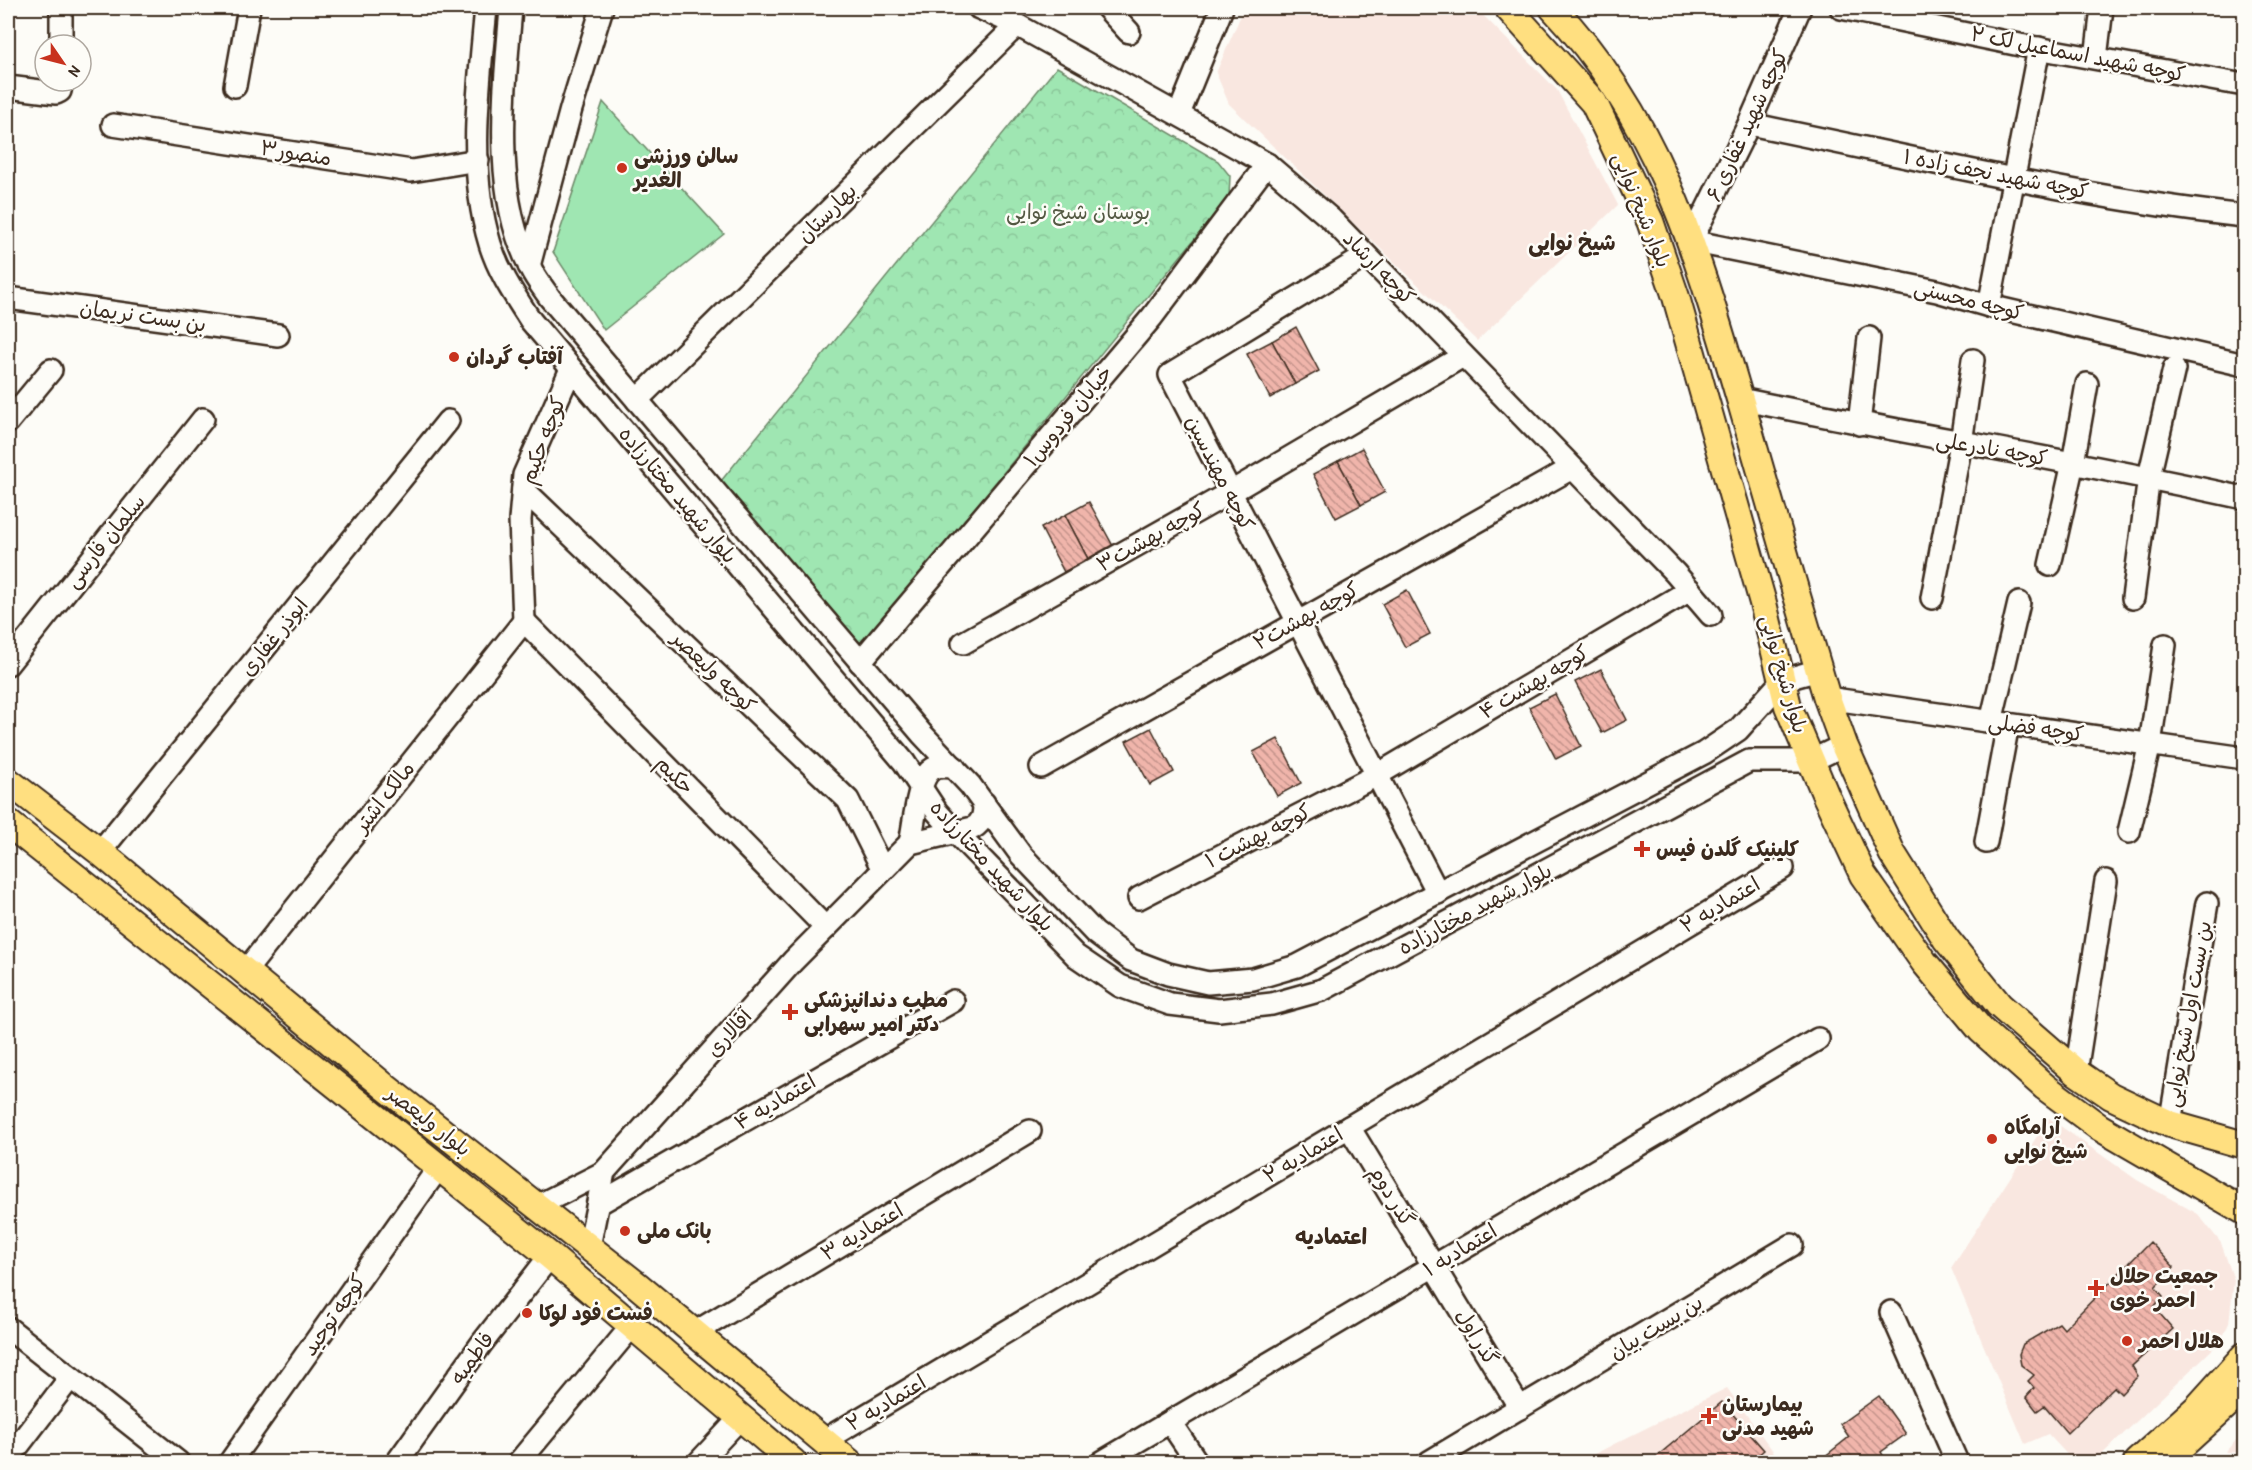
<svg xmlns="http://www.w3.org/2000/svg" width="2252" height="1470" viewBox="0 0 2252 1470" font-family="'Patrick Hand','Playpen Sans Arabic',sans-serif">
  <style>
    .built { fill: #f9e7e0 }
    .grass { fill: #9fe6b2; stroke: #6d8868; stroke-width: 1.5 }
    .forest { fill: url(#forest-crowns); stroke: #6d8868; stroke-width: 1.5 }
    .building { fill: url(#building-back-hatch); stroke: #3b2a1e; stroke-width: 1.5 }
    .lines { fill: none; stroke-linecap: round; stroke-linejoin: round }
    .minor-casing { stroke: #3b2a1e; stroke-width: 26 }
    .major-casing { stroke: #3b2a1e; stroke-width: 30 }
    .minor { stroke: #fdfcf7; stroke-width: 21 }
    .major { stroke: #ffdf80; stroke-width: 26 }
    .poi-dot { fill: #c8321e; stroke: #fdfcf7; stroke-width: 2 }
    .labels { text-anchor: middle; stroke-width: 5; stroke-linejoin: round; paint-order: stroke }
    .street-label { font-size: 21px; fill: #3b2a1e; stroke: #fdfcf7 }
    .poi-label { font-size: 21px; font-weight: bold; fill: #3b2a1e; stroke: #fdfcf7; text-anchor: start }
    .park-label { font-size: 21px; fill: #545943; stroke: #fdfcf7 }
    .neighbourhood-label { font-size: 22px; font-weight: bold; fill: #3b2a1e; stroke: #fdfcf7 }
  </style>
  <defs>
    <pattern id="forest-crowns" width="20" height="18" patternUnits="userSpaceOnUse" patternTransform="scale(1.5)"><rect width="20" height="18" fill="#9fe6b2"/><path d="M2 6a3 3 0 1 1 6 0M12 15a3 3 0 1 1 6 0" fill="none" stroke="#8ac599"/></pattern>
    <pattern id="building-back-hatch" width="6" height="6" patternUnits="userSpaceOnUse" patternTransform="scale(1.5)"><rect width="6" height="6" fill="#f0b5ab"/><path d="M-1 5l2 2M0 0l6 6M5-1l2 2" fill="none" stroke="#c4938b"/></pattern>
  </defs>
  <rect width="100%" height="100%" fill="#fdfcf7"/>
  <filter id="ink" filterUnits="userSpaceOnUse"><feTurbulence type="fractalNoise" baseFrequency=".0167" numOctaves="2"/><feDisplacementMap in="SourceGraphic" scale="12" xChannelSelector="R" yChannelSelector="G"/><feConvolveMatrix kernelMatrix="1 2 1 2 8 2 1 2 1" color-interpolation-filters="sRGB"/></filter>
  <g filter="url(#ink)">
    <g class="built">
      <polygon points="1244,8 1476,8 1557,90 1618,205 1477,341 1229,104 1216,73"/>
      <polygon points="2049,1118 2137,1180 2198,1214 2221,1243 2234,1280 2229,1323 2221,1341 2094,1462 2074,1462 2048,1434 2025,1444 1951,1268"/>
      <polygon points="1727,1388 1781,1462 1580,1462 1614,1444"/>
      <polygon points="2244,1432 2244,1453 2225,1452"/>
    </g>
    <polygon class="grass" points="603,102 724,234 604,330 553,252"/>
    <polygon class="forest" points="1057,67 1218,161 1230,176 1229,197 860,648 721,481"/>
    <g class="building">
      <polygon points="1296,327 1319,371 1295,384 1272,341"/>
      <polygon points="1272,341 1295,384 1270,398 1247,354"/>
      <polygon points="1362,448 1385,492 1361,505 1338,461"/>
      <polygon points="1338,461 1361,505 1336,518 1313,474"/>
      <polygon points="1089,502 1113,546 1088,559 1065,515"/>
      <polygon points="1065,515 1088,559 1064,572 1041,528"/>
      <polygon points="1407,590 1430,634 1405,647 1382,604"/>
      <polygon points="1601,669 1627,720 1602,733 1575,682"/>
      <polygon points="1555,694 1581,746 1556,759 1529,707"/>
      <polygon points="1151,728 1174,772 1150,785 1126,741"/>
      <polygon points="1278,739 1301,783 1277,796 1253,752"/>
      <polygon points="2150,1242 2174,1267 2155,1287 2163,1296 2154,1307 2173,1329 2132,1366 2138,1376 2121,1394 2114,1387 2067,1433 2044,1406 2037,1411 2026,1397 2034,1388 2028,1381 2034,1375 2021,1365 2019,1354 2023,1344 2059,1323 2064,1329"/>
      <polygon points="1879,1396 1906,1434 1881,1452 1887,1462 1828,1462 1824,1457 1849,1437 1840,1424"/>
      <polygon points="1722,1402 1764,1450 1750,1462 1650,1462"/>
    </g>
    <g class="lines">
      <defs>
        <g id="minor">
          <polyline points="61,8 61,45"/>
          <path d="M486,8C479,84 467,169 490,244C499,273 515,296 531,321L904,762L937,812L955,832L1076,956L1120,986L1170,1004L1219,1010L1272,1004L1322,990L1749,761H1811L1844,745"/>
          <path d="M511,8C505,88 491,192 530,267C535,278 543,288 550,298L922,734L970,785L1021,855L1095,933L1131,960L1168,974L1208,983L1253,979L1297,966L1704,753L1738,730L1783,680L1819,670"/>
          <polyline points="979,8 1017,25 1267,164 1331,219 1675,573 1711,615"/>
          <polyline points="1107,8 1129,32"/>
          <polyline points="1800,8 1749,124 1691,241 1937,291 1989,306 2244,365"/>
          <polyline points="1841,8 2020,45 2244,85"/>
          <polyline points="2096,58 2102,8"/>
          <polyline points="235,86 249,8"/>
          <polyline points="8,87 56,93 60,91 62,81"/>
          <polyline points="1179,114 1222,8"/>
          <path d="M1749,124C1914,157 2078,198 2244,216"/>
          <polyline points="113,125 411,171 478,160"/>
          <polyline points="1366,256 1170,375 1438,893"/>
          <polyline points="529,266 571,109 602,8"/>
          <polyline points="8,298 278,335"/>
          <polyline points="1989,306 2039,48"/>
          <path d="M1740,399C1908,434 2077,461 2244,498"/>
          <polyline points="637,400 1017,25"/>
          <polyline points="8,422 51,370"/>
          <polyline points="1859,424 1869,338"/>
          <polyline points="523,489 848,800 883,870"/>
          <polyline points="2050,565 2073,463 2087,384"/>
          <polyline points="1932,598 1961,443 1973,360"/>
          <polyline points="2133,598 2149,477 2174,369"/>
          <polyline points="524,621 826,928"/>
          <polyline points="524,621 520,520 524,475 571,369"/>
          <polyline points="963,643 1231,492 1463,356"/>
          <polyline points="860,662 1152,317 1267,164"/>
          <polyline points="8,664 203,419"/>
          <polyline points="1827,698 2244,758"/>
          <polyline points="1991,722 2019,603"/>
          <polyline points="1041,767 1572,468"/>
          <polyline points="2129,832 2150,744 2165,645"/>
          <polyline points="1986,842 2008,724"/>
          <path d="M910,843C914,826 917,781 931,770C937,765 947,767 954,767"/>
          <path d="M910,843L973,828C983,822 984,815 984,803"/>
          <polyline points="100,852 448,421"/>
          <polyline points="1139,898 1377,775 1690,590"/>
          <polyline points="244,973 524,621"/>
          <polyline points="2076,1072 2106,881"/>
          <polyline points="2170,1124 2207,903"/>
          <polyline points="1349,1127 1520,1408"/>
          <polyline points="598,1204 953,1001"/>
          <polyline points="537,1206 604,1172"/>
          <polyline points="589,1247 604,1172 793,961 910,843"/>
          <polyline points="1891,1312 1957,1462"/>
          <polyline points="8,1328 178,1462"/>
          <polyline points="694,1333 1030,1131"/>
          <polyline points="1170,1422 1197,1462"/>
          <polyline points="823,1441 1783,868"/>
          <polyline points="8,1459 70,1378"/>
          <polyline points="230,1462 439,1167"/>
          <polyline points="397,1462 482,1343 550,1256"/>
          <polyline points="519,1462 631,1327"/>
          <polyline points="699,1462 741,1417"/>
          <polyline points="1102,1462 1818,1039"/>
          <polyline points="1429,1462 1792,1245"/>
        </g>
        <g id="major">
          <polyline points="1508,8 1594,103 1650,221 1676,297 1763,603 1788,706 1826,796 1863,875 1924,962 1981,1030 2045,1087 2099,1127 2244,1211"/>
          <path d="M1553,8C1662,123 1698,258 1742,406C1770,503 1798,601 1827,698L1844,745L1892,853L1946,939L1999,1005L2076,1072L2111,1096L2170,1124L2244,1145"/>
          <polyline points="8,781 100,852 384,1086 637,1285 849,1462"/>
          <polyline points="8,823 550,1256 793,1462"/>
          <polyline points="2137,1462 2197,1408 2244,1356"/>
          <polyline points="2164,1462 2244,1389"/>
        </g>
      </defs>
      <use href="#minor" class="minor-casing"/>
      <use href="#major" class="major-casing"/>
      <use href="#minor" class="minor"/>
      <use href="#major" class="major"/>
    </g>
  </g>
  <g class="poi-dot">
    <circle cx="622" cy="168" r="6"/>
    <circle cx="454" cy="357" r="6"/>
    <path d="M1639 840h6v6h6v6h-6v6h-6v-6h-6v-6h6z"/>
    <path d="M787 1003h6v6h6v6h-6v6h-6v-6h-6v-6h6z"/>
    <circle cx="1992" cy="1139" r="6"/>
    <circle cx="625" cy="1231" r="6"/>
    <path d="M2093 1279h6v6h6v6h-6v6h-6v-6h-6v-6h6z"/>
    <circle cx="527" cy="1313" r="6"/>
    <circle cx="2127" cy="1341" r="6"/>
    <path d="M1706 1407h6v6h6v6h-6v6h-6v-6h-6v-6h6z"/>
  </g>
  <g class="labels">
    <g class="street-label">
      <text transform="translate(2078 54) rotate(11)" y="7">کوچه شهید اسماعیل لک ۲</text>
      <text transform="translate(1747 125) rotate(-65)" y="7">کوچه شهید غفاری ۶</text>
      <text transform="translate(296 153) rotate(9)" y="7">منصور۳</text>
      <text transform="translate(1996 174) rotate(11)" y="7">کوچه شهید نجف زاده ۱</text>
      <text transform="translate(1642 210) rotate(68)" y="7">بلوار شیخ نوایی</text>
      <text transform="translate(827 213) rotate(-45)" y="7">بهارستان</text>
      <text transform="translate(1379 268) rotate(46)" y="7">کوچه ارشاد</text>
      <text transform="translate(1969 300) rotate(14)" y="7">کوچه محسنی</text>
      <text transform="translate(143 316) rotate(8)" y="7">بن بست نریمان</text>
      <text transform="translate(1068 416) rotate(-50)" y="7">خیابان فردوس۱</text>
      <text transform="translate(543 440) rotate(-69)" y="7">کوچه حکیم</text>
      <text transform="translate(1992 449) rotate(10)" y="7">کوچه نادرعلی</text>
      <text transform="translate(1220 473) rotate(63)" y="7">کوچه مهندسین</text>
      <text transform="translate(678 495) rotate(50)" y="7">بلوار شهید مختارزاده</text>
      <text transform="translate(1151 537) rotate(-29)" y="7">کوچه بهشت۳</text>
      <text transform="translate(105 541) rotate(-51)" y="7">سلمان فارسی</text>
      <text transform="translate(1306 616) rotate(-29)" y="7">کوچه بهشت۲</text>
      <text transform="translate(274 637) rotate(-51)" y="7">ابوذر غفاری</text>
      <text transform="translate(714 672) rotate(44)" y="7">کوچه ولیعصر</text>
      <text transform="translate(1784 674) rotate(74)" y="7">بلوار شیخ نوایی</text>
      <text transform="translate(1534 682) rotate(-31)" y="7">کوچه بهشت ۴</text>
      <text transform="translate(2036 728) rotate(8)" y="7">کوچه فضلی</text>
      <text transform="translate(675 775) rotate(46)" y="7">حکیم</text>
      <text transform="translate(384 797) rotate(-52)" y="7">مالک اشتر</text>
      <text transform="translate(1258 836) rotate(-27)" y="7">کوچه بهشت ۱</text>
      <text transform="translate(992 866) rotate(47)" y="7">بلوار شهید مختارزاده</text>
      <text transform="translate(1720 905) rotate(-31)" y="7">اعتمادیه ۲</text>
      <text transform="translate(1475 909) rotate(-28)" y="7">بلوار شهید مختارزاده</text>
      <text transform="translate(2188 1014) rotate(-80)" y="7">بن بست اول شیخ نوایی</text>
      <text transform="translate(729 1033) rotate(-48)" y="7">آقالاری</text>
      <text transform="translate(775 1102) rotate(-30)" y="7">اعتمادیه ۴</text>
      <text transform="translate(429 1121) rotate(38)" y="7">بلوار ولیعصر</text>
      <text transform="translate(1303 1155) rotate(-31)" y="7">اعتمادیه ۲</text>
      <text transform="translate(1392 1196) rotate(59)" y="7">گذر دوم</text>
      <text transform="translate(862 1232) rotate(-31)" y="7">اعتمادیه ۳</text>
      <text transform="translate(1460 1250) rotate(-31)" y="7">اعتمادیه ۱</text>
      <text transform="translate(334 1315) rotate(-55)" y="7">کوچه توحید</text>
      <text transform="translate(1656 1327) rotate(-31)" y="7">بن بست بیان</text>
      <text transform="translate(1477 1337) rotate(59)" y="7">گذر اول</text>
      <text transform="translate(472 1358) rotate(-54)" y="7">فاطمیه</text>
      <text transform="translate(886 1403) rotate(-31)" y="7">اعتمادیه ۲</text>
    </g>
    <g class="poi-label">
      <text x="634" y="163">سالن ورزشی<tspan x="634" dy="24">الغدیر</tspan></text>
      <text x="466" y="364">آفتاب گردان</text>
      <text x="1656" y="856">کلینیک گلدن فیس</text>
      <text x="804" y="1007">مطب دندانپزشکی<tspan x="804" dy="24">دکتر امیر سهرابی</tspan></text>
      <text x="2004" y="1134">آرامگاه<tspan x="2004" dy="24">شیخ نوایی</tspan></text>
      <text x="637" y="1238">بانک ملی</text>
      <text x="2110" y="1283">جمعیت حلال<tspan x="2110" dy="24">احمر خوی</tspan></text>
      <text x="539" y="1320">فست فود لوکا</text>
      <text x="2139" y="1348">هلال احمر</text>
      <text x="1722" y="1411">بیمارستان<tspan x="1722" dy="24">شهید مدنی</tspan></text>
    </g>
    <g class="park-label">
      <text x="1078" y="219">بوستان شیخ نوایی</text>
    </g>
    <g class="neighbourhood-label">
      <text x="1572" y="250">شیخ نوایی</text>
      <text x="1331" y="1244">اعتمادیه</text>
    </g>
  </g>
  <rect width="2252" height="1470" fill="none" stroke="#fdfcf7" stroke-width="30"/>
  <rect x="15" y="15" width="2222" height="1440" fill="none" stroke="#3b2a1e" stroke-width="2" filter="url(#ink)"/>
  <g transform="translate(63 63) rotate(125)"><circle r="28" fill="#fdfcf7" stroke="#afa8a0" stroke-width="1.5"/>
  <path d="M0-4.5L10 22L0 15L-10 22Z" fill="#c8321e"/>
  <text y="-9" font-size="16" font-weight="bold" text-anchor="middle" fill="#3b2a1e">N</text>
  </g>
</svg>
